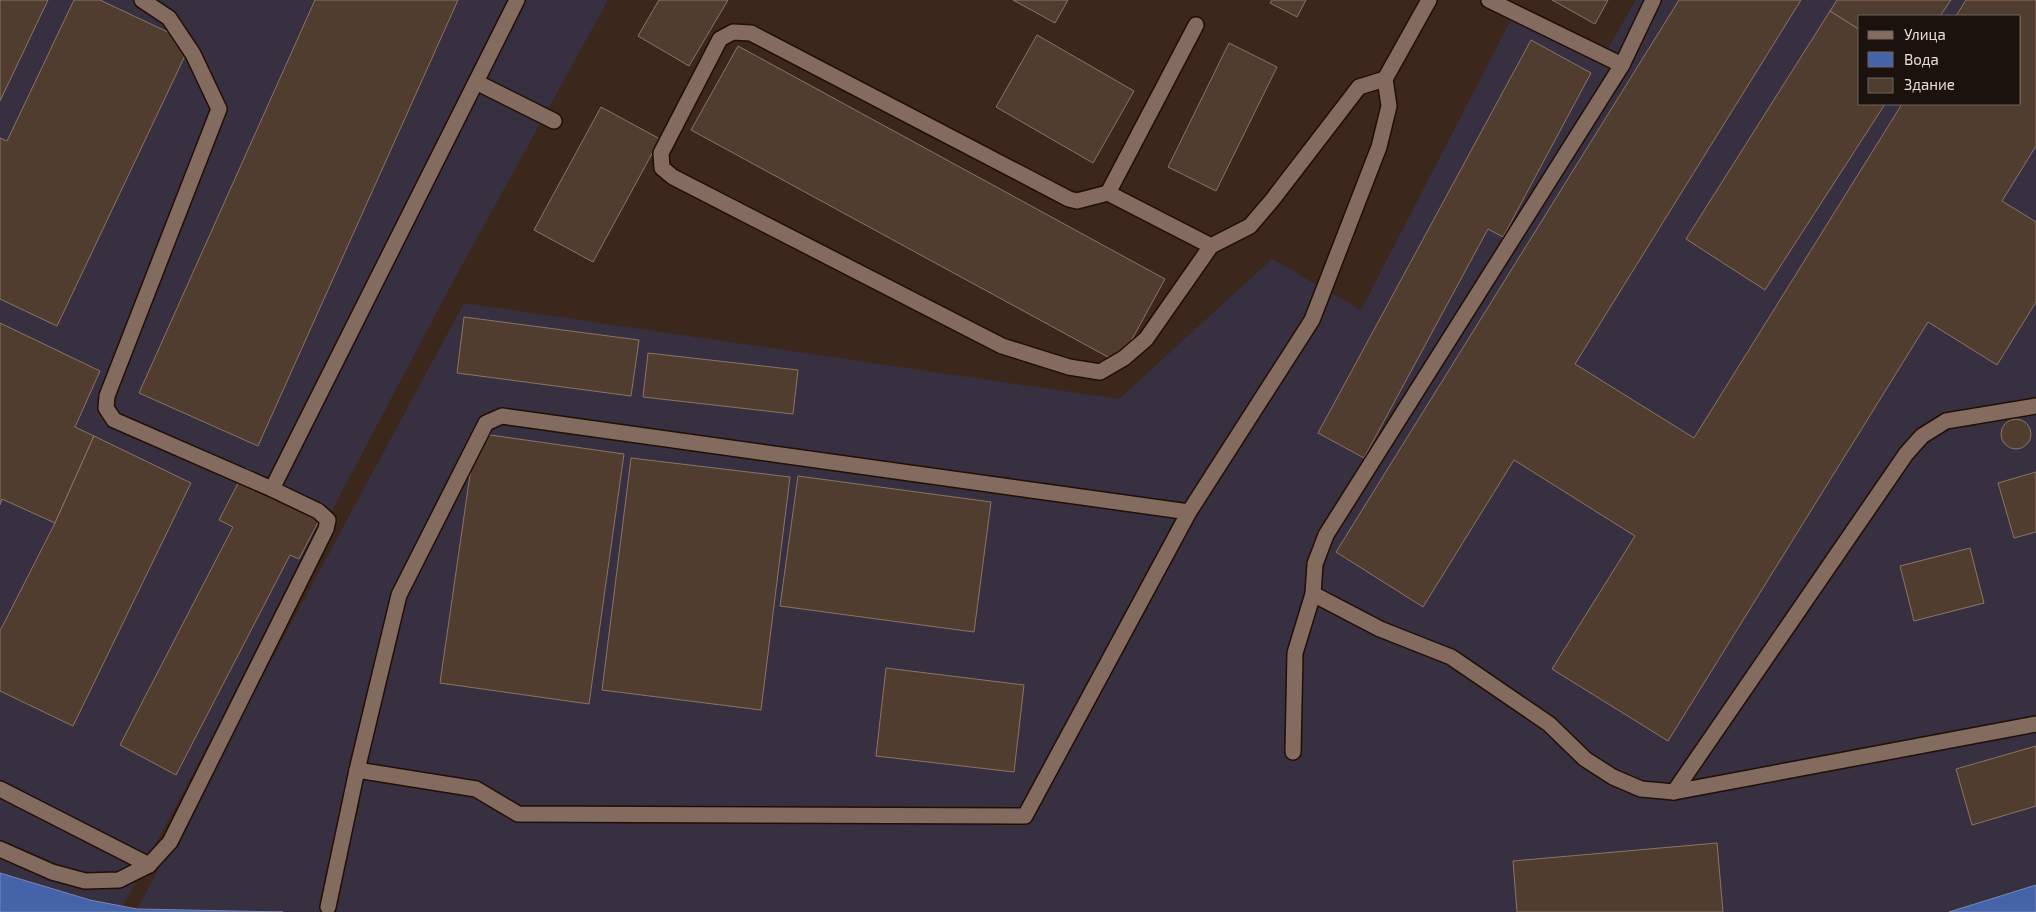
<svg xmlns="http://www.w3.org/2000/svg" width="2036" height="912" viewBox="0 0 2036 912" font-family="'Exo 2',sans-serif">
  <style>
    .industrial { fill: #373040; fill-rule: evenodd }
    .water { fill: #4563a8; stroke: #7788b6 }
    .building { fill: #513d30; stroke: #8b7466 }
    .lines { fill: none; stroke-linecap: round; stroke-linejoin: round }
    .minor-casing { stroke: #210f06; stroke-width: 18 }
    .minor { stroke: #836b5f; stroke-width: 15 }
  </style>
  <rect width="100%" height="100%" fill="#3b271c"/>
  <g class="industrial">
    <polygon points="0,0 608,0 449,289 123,906 90,900 0,873"/>
    <path d="M1636,0H2036V885L1949,912H283L137,909L464,303L1119,399L1272,259L1361,310L1517,8L1606,52ZM1860,16H2020V104H1860Z"/>
  </g>
  <g class="water">
    <polygon points="0,873 90,900 137,909 283,912 0,912"/>
    <polygon points="2036,885 2036,912 1949,912"/>
  </g>
  <g class="building">
    <polygon points="0,0 48,0 0,101"/>
    <polygon points="74,0 100,0 191,43 57,326 0,299 0,138 7,141"/>
    <polygon points="315,0 458,0 258,446 139,393"/>
    <polygon points="659,0 728,0 689,66 638,36"/>
    <polygon points="1013,0 1068,0 1055,23"/>
    <polygon points="1272,0 1306,0 1297,17 1270,3"/>
    <polygon points="1552,0 1608,0 1595,24"/>
    <polygon points="1679,0 1801,0 1575,364 1694,438 1902,104 2020,104 2020,16 1956,16 1966,0 2036,0 2036,146 2002,201 2036,222 2036,302 1997,365 1928,322 1668,741 1552,669 1635,536 1514,460 1423,607 1336,552"/>
    <polygon points="1837,0 1951,0 1940,16 1860,16 1860,30 1830,11"/>
    <polygon points="1830,11 1860,30 1860,104 1885,104 1765,290 1686,239"/>
    <polygon points="1037,35 1134,91 1093,163 996,107"/>
    <polygon points="1531,40 1591,73 1503,237 1488,229 1364,458 1318,433"/>
    <polygon points="1229,43 1277,67 1216,191 1168,167"/>
    <polygon points="738,46 1165,279 1119,363 691,130"/>
    <polygon points="601,107 660,139 593,262 534,230"/>
    <polygon points="464,317 639,340 631,396 457,373"/>
    <polygon points="0,323 100,371 75,427 94,436 55,523 2,499 0,505"/>
    <polygon points="648,353 798,370 793,414 643,397"/>
    <circle cx="2016" cy="434" r="15"/>
    <polygon points="476,433 624,454 589,704 440,683"/>
    <polygon points="94,436 191,483 73,726 0,691 0,631 55,523"/>
    <polygon points="631,458 790,477 761,710 602,690"/>
    <polygon points="246,468 325,509 299,559 290,555 176,775 120,745 233,527 219,520"/>
    <polygon points="2036,472 2036,532 2014,538 1998,483"/>
    <polygon points="798,476 991,502 974,632 780,606"/>
    <polygon points="1970,548 1984,603 1914,621 1900,566"/>
    <polygon points="886,668 1024,685 1014,772 876,756"/>
    <polygon points="2036,746 2036,806 1972,825 1956,769"/>
    <polygon points="1717,843 1723,912 1517,912 1513,861"/>
  </g>
  <g class="lines">
    <defs>
      <g id="minor">
        <polyline points="142,0 169,18 193,54 219,109 107,396 106,408 114,420 272,489"/>
        <polyline points="1622,65 1653,0"/>
        <polyline points="1385,79 1429,0"/>
        <polyline points="476,82 554,121"/>
        <polyline points="1108,193 1196,25"/>
        <polyline points="1211,246 1108,193 1077,201 1069,199 751,33 733,32 720,39 661,153 662,168 673,177 1002,346 1069,367 1100,372 1124,358 1146,339 1211,246 1250,226 1273,199 1359,87 1385,79"/>
        <polyline points="1313,594 1380,629 1451,657 1549,724 1585,759 1613,777 1641,789 1674,792 2036,724"/>
        <polyline points="1293,752 1295,653 1313,594 1315,564 1326,535 1622,65 1489,0"/>
        <polyline points="357,770 476,789 518,814 1025,816 1189,512 1312,320 1379,147 1389,106 1385,79"/>
        <polyline points="0,789 149,865"/>
        <polyline points="1674,792 1906,454 1922,436 1946,421 2036,406"/>
        <polyline points="0,849 52,872 85,881 119,880 149,865 170,842 326,529 328,520 318,511 272,489 517,0"/>
        <polyline points="328,907 357,770 399,595 486,423 502,416 1189,512"/>
      </g>
    </defs>
    <use href="#minor" class="minor-casing"/>
    <use href="#minor" class="minor"/>
  </g>
  <rect x="1858" y="15" width="162" height="90" fill="#1b120e" stroke="#6e645e"/>
  <rect x="1868" y="31" width="25" height="8" fill="#836b5f" stroke="#6e645e"/>
  <text x="1904" y="40" font-size="15" fill="#ebded7">Улица</text>
  <rect x="1868" y="52" width="25" height="15" fill="#4563a8" stroke="#6e645e"/>
  <text x="1904" y="65" font-size="15" fill="#ebded7">Вода</text>
  <rect x="1868" y="78" width="25" height="15" fill="#513d30" stroke="#6e645e"/>
  <text x="1904" y="90" font-size="15" fill="#ebded7">Здание</text>
</svg>
